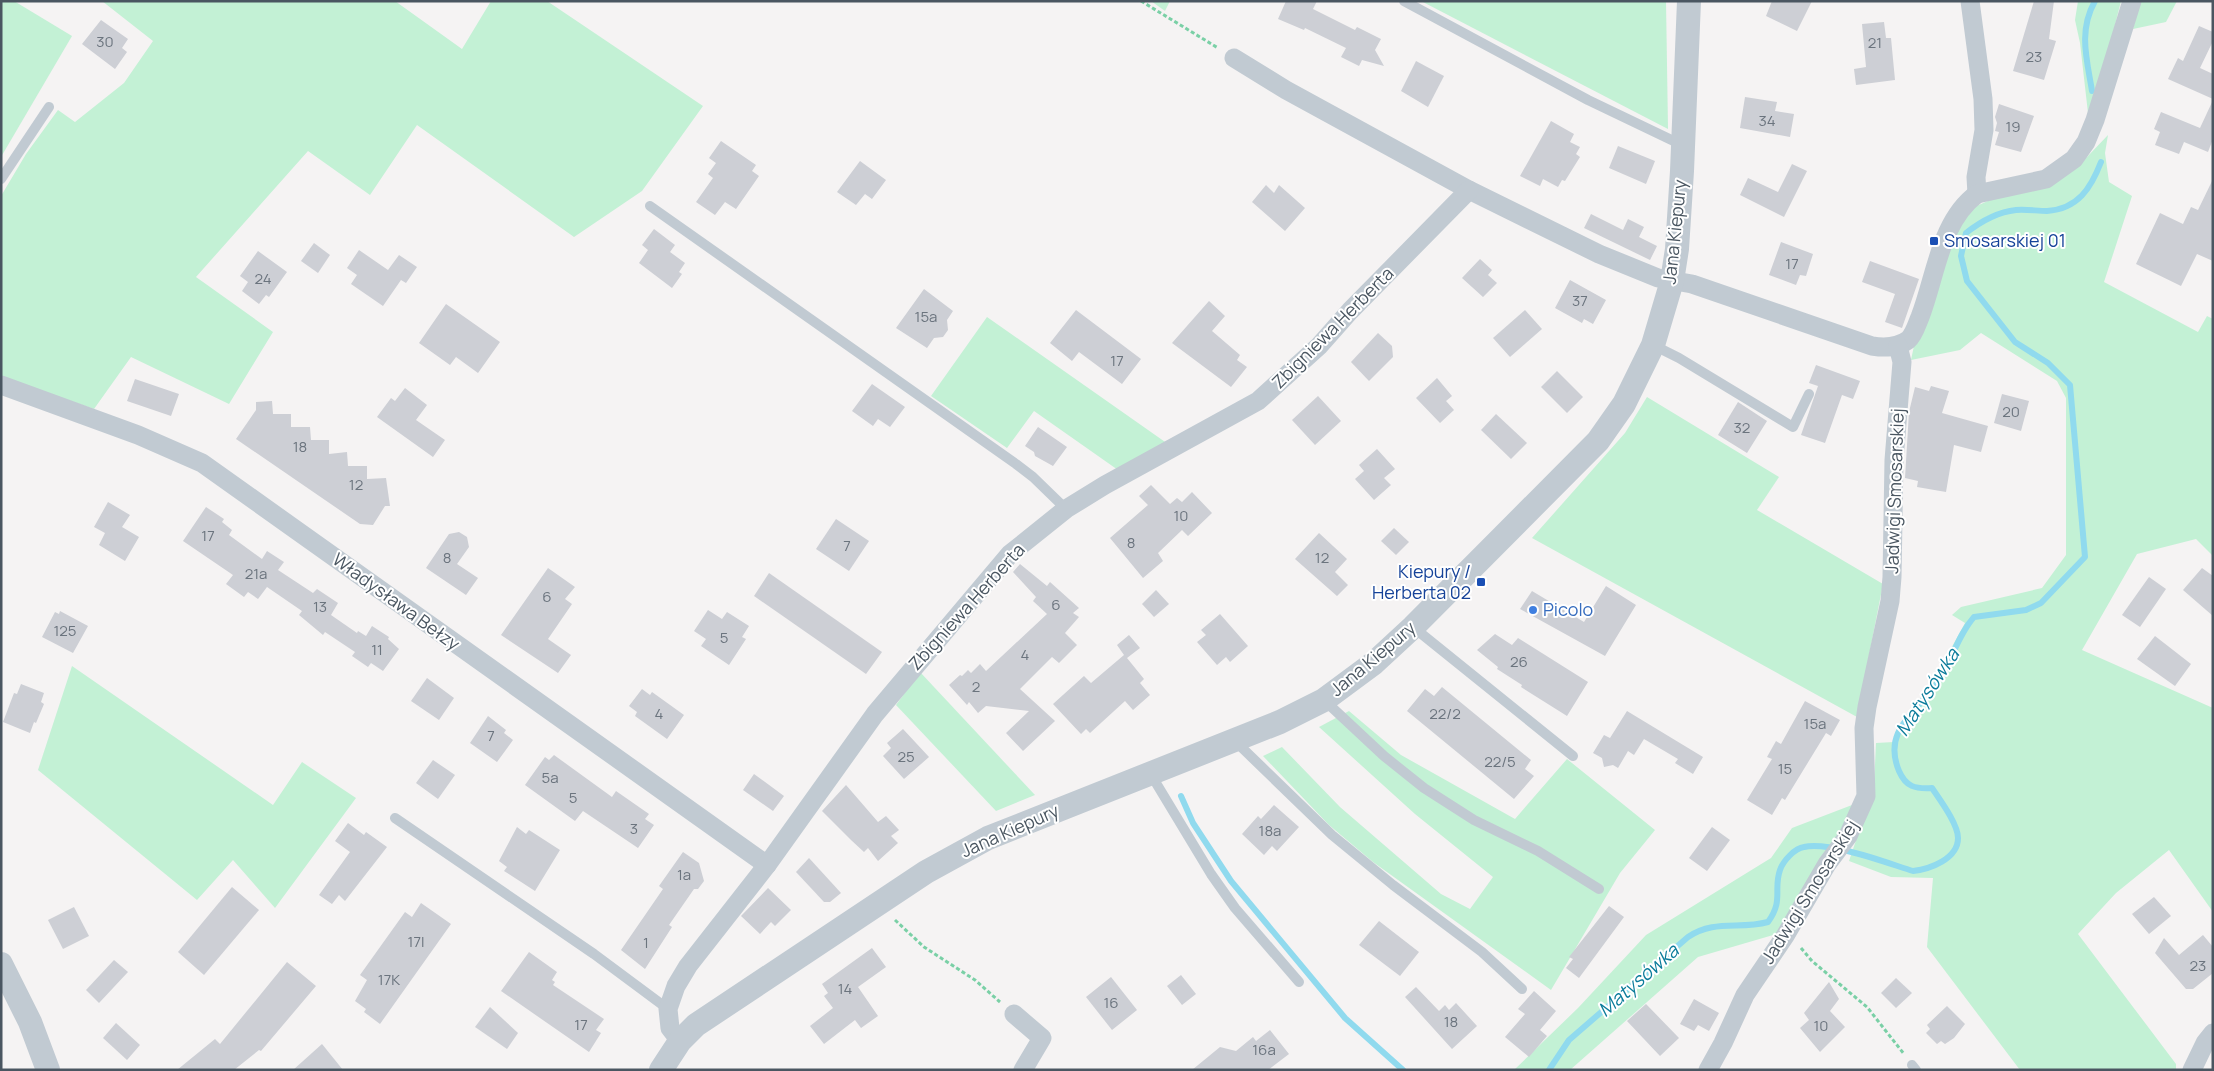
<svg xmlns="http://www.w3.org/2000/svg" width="2214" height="1071" viewBox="0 0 2214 1071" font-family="Manrope,sans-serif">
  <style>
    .green { fill: #c3f1d5 }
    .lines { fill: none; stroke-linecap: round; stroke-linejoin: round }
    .stream { stroke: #90daee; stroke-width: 6 }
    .building { fill: #cdcfd5 }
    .path { stroke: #7ad0a6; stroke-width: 3; stroke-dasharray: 4 2.5; stroke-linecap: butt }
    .service { stroke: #c1cad2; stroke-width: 10 }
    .minor { stroke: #c1cad2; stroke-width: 19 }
    .tertiary { stroke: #c1cad2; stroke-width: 24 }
    .transit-dot { fill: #1a4fb4; stroke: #fff; stroke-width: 2 }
    .shop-dot { fill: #3f7fe0; stroke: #fff; stroke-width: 2 }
    .labels { text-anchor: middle; stroke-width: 4; stroke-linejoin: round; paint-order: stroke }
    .number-label { font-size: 15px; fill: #6b747e }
    .street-label { font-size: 18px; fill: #4a5661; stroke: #fff }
    .transit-label { font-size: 18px; fill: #164399; stroke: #fff; text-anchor: start }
    .shop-label { font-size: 18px; fill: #366cbe; stroke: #fff; text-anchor: start }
    .water-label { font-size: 19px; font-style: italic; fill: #0c7c9b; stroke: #fff }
  </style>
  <rect width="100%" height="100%" fill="#f5f3f3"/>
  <g class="green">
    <polygon points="1,1 14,1 72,36 1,157"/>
    <polygon points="102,1 395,1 462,49 491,1 547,1 703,106 642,191 574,237 417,125 370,195 308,151 196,277 273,332 229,404 131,357 94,409 1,377 1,196 26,154 58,110 75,122 124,83 153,41"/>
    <polygon points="1151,1 1170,1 1165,11"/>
    <polygon points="1421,1 1666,1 1668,129"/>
    <polygon points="2078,1 2121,1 2108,53 2088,113 2080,43 2075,20"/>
    <polygon points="2140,1 2177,1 2166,22 2133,29"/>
    <polygon points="2108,135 2105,153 2109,182 2132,196 2104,282 2198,332 2207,316 2213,319 2213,556 2196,539 2137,554 2082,650 2213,708 2213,912 2169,850 2116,893 2078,934 2176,1064 2176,1070 2020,1070 1927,947 1933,878 1891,877 1849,861 1874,787 1876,743 1894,742 1899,725 1932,683 1965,623 1952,615 1961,607 2042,588 2066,555 2066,398 2057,381 1981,333 1960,350 1911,360 1915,341 1955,230 1972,208 2087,157"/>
    <polygon points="987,317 1168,444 1118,470 1034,411 1007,448 931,396"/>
    <polygon points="1647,397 1779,477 1757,510 1883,584 1857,717 1532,538 1625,433"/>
    <polygon points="72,666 273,805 302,762 356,798 275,908 233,860 197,900 38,770"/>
    <polygon points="920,672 1035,795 996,811 896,705"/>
    <polygon points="1349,711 1401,755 1515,819 1567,759 1655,830 1620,873 1551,990 1373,862 1329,825 1263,756 1282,747 1340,807 1441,894 1470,909 1493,877 1415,814 1319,727"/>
    <polygon points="1852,805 1848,824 1780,933 1698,957 1570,1070 1514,1070 1578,1008 1646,935 1771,858 1792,828"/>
  </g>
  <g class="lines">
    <g class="stream">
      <path d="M2092,91C2087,60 2078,31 2095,1"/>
      <polyline points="1181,796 1193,823 1231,881 1345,1018 1403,1070"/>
      <path d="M1549,1070L1569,1040L1688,937C1715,919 1739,930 1768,922C1784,900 1773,890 1780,870C1783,861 1795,848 1804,847C1829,841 1887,863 1913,871C1930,869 1958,859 1958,838C1958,824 1940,800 1932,788C1915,789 1906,787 1899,771C1881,728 1920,711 1939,680C1952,660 1958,635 1974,617L2026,610L2041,603L2085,557L2070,385L2048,363L2015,342L1967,281L1961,256L1966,233C1980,222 1998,212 2016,210C2026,209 2037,211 2047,211C2078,209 2091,188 2101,162"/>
    </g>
  </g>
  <g class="building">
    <polygon points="1286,1 1317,1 1313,9 1355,30 1357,27 1381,39 1375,50 1384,66 1362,60 1359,66 1341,57 1346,48 1305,28 1304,30 1278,19"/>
    <polygon points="1772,1 1812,1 1797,31 1766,16"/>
    <polygon points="2034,1 2054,1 2049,39 2056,41 2044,80 2013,71"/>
    <polygon points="101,20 128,39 122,48 127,52 115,69 82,44"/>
    <polygon points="1884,22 1886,38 1891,38 1895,80 1856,85 1854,69 1866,67 1862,24"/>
    <polygon points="2199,26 2213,32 2213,41 2200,68 2213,74 2213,99 2168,79 2178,58 2183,61"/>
    <polygon points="1416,61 1444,76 1428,107 1401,91"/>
    <polygon points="1745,97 1777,102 1775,111 1794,114 1790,137 1740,128"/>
    <polygon points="2213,100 2213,139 2208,152 2184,142 2179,154 2155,145 2160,132 2154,129 2161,112 2200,128"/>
    <polygon points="1999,104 2034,116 2021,152 1995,145 1999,132 1995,131 1997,123 1995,117"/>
    <polygon points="1551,121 1574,134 1570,142 1580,147 1576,154 1580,157 1565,181 1562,180 1558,187 1543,179 1540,186 1520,176"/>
    <polygon points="721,141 756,165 752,171 759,176 736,209 725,202 715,215 696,202 713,178 708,174 716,163 709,158"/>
    <polygon points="1618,146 1655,161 1646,184 1609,168"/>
    <polygon points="860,161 886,180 872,199 865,194 856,205 837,192"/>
    <polygon points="1792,164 1807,171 1784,217 1740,195 1748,178 1778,192"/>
    <polygon points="2213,179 2213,261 2197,254 2181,286 2136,264 2160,213 2183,224 2191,207 2198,210"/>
    <polygon points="1266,185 1274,193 1279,185 1305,208 1285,231 1252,202"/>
    <polygon points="1591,214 1623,230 1628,219 1644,227 1639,237 1657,246 1650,260 1584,228"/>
    <polygon points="654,229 675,245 670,252 685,263 679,272 682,274 672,288 639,263 648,250 642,245"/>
    <polygon points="1781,242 1813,254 1806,276 1800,275 1796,285 1769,275"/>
    <polygon points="314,243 330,255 318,273 301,261"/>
    <polygon points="359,250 388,270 399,255 417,267 406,283 401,280 383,306 351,284 357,275 347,268"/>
    <polygon points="258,251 287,272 269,297 266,295 259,304 242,291 248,282 240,276"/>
    <polygon points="1480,259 1492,270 1488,275 1497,283 1483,297 1462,278"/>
    <polygon points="1870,261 1919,279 1902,328 1885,322 1895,294 1862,282"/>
    <polygon points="1570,280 1606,300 1593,324 1584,319 1582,323 1555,308"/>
    <polygon points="924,289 953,311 947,320 948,330 943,337 934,338 927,348 896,328"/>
    <polygon points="1209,301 1225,316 1212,331 1240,355 1237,360 1247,367 1231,387 1172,343"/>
    <polygon points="446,304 500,342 478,373 456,357 450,365 419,343"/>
    <polygon points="1076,310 1141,359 1122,384 1079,352 1072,361 1050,343"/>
    <polygon points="1525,310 1542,329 1510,357 1493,338"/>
    <polygon points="1378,333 1392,346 1393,357 1369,381 1351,362"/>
    <polygon points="1816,365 1860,381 1853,399 1842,395 1825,443 1801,435 1818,386 1809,383"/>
    <polygon points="1557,371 1583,397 1567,413 1541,387"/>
    <polygon points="1437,378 1452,396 1446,401 1454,410 1440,423 1416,398"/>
    <polygon points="135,379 179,394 171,416 127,401"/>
    <polygon points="872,384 905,407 890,427 878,419 873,426 852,411"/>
    <polygon points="1931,386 1949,391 1942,413 1988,426 1981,452 1954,445 1946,492 1917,487 1918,481 1905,478 1909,412 1915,387 1929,391"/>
    <polygon points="405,388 427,405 416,420 445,440 433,457 377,417 391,398 395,401"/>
    <polygon points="2002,394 2029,401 2021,431 1994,423"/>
    <polygon points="1318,396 1341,421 1315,445 1292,420"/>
    <polygon points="272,401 273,414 291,414 291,427 310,427 311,440 329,440 329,454 347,452 348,466 367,466 367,479 386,478 390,506 385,506 373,525 360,524 236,439 256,410 256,402"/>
    <polygon points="1738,402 1767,421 1747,453 1718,435"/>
    <polygon points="1496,414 1527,443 1511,459 1481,430"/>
    <polygon points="1038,427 1067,447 1053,466 1035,456 1034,452 1025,446"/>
    <polygon points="1377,449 1395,469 1384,478 1391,485 1374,500 1355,479 1364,471 1359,465"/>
    <polygon points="1151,485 1170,504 1177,498 1182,502 1192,492 1212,513 1188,536 1182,530 1158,553 1163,561 1143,578 1110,538 1148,505 1139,496"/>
    <polygon points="108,502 130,515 122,527 139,537 125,561 99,545 105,533 94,527"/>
    <polygon points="206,507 224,519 222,522 232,530 229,535 262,559 267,551 284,562 278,570 313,593 317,589 338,603 331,615 357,633 358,631 366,636 372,626 389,637 388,639 399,649 383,671 371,663 368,667 352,656 355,652 325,632 323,635 299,615 302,611 267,587 258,599 248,592 244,597 226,584 233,575 183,541"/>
    <polygon points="836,519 869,541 849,571 816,549"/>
    <polygon points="1394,528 1409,542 1396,555 1381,541"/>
    <polygon points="459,532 467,537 469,547 457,564 478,578 466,595 426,568 449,534"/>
    <polygon points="1319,533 1347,559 1335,572 1348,585 1337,596 1295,559"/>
    <polygon points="1020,564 1047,586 1050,582 1079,608 1073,613 1079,617 1065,633 1077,645 1059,663 1052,657 1020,689 1055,721 1023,751 1006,733 1029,711 986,706 978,713 969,702 967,705 949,685 960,675 962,676 968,670 971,673 980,664 986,671 1047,614 1033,601 1036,597 1013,572"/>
    <polygon points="548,568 575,587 565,599 572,604 548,639 571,655 558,673 501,635"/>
    <polygon points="2202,568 2213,576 2213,616 2183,590"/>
    <polygon points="769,573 882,652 866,674 754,596"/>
    <polygon points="2149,577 2166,589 2140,627 2122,615"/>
    <polygon points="1606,586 1636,605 1605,656 1520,609 1532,591 1584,622"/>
    <polygon points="1156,590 1169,604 1154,617 1142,604"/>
    <polygon points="708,610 722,619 727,612 749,626 742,637 746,639 729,665 701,646 706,639 694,631"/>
    <polygon points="60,611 88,626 73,653 42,637 55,612 59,614"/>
    <polygon points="1220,614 1248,646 1230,662 1226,657 1217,665 1197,642 1206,635 1201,630"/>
    <polygon points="1495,634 1512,645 1518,638 1588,682 1567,716 1521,687 1522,685 1497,669 1498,667 1477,650"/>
    <polygon points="1129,635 1140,648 1127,658 1144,679 1140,683 1150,695 1133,710 1125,701 1090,733 1086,729 1081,734 1053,704 1084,676 1091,683 1124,655 1117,645"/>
    <polygon points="2155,636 2191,664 2175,686 2137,659"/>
    <polygon points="427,678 454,698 439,720 411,701"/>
    <polygon points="21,684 44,693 41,702 44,704 36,723 34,722 30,733 3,722 14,693 17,694"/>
    <polygon points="1442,687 1531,760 1525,769 1534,776 1514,799 1407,711 1425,689 1434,696"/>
    <polygon points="642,689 650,695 652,692 684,715 667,739 635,716 637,712 629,706"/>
    <polygon points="1805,701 1840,720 1831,736 1826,733 1785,800 1782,798 1772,815 1747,800 1772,759 1767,757 1776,741 1781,744"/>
    <polygon points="1627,711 1703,757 1693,774 1675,763 1678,759 1644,739 1634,755 1628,751 1618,768 1613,765 1604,767 1602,758 1593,753 1604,735 1610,738"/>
    <polygon points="488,716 506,730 504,733 513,740 497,762 470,743"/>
    <polygon points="903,729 929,757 904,779 883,756 891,748 887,743"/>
    <polygon points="554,755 612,797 616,791 649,814 645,819 654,825 638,848 583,811 575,821 525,785 545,757 549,760"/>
    <polygon points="433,760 455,775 438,799 416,783"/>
    <polygon points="754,774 784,796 773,811 743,790"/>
    <polygon points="846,785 878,822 886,816 899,830 891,836 898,843 878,861 868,848 864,852 851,840 822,811"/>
    <polygon points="1274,805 1299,827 1277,851 1272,846 1264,855 1242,834 1258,816 1261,819"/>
    <polygon points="348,823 364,835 366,832 387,847 345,901 339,895 332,904 319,895 350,852 335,841"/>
    <polygon points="517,827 526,834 529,830 560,850 535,891 504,871 507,867 499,861"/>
    <polygon points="1712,827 1730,840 1707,871 1689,858"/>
    <polygon points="683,852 699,863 704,881 698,889 694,889 669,925 672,927 645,969 621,950 663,889 659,886"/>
    <polygon points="809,858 841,893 830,902 824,902 796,872"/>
    <polygon points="232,887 259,910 204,975 178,952"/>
    <polygon points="768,888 791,910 775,926 771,922 760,934 741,916"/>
    <polygon points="2154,897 2171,916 2149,934 2132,914"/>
    <polygon points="421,903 451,924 380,1024 364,1012 366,1009 355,1001 367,980 360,975 405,912 412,917"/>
    <polygon points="1609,906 1624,917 1579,978 1566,968 1573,959 1569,957"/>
    <polygon points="74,907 89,936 63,949 48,920"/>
    <polygon points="1379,921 1419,952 1400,976 1359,945"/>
    <polygon points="2203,935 2213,947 2213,973 2193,989 2186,989 2155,953 2164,938 2179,955"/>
    <polygon points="872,948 886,967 858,987 878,1016 861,1028 855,1020 824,1044 810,1026 833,1008 824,996 828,993 822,984"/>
    <polygon points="529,952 557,972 552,980 555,982 553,985 604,1019 596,1030 601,1033 589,1052 501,991"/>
    <polygon points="114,960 128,972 99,1003 86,990"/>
    <polygon points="287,962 316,986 261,1051 259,1050 234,1070 177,1070 215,1039 220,1044"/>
    <polygon points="1181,975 1196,994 1182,1005 1167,986"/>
    <polygon points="1111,977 1137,1010 1112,1030 1086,997"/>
    <polygon points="1896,978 1912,993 1896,1008 1881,993"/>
    <polygon points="1829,982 1839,999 1830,1011 1845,1027 1820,1052 1800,1028 1809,1020 1804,1013"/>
    <polygon points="1416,987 1439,1011 1445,1005 1449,1010 1456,1003 1477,1026 1452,1049 1405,997"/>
    <polygon points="1534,991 1556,1011 1540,1030 1547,1036 1529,1057 1505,1037 1525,1014 1518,1009"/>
    <polygon points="1694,999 1719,1013 1709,1031 1698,1025 1694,1031 1680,1024"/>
    <polygon points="1646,1004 1679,1038 1660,1056 1627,1021"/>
    <polygon points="1947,1006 1965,1024 1954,1038 1945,1044 1941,1041 1937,1044 1926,1033 1930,1029 1927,1025"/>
    <polygon points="490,1007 518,1033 507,1049 475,1027"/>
    <polygon points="116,1023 140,1045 127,1060 103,1038"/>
    <polygon points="1270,1030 1289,1054 1268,1070 1192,1070 1220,1047 1236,1051 1253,1037 1256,1041"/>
    <polygon points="322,1044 343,1070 293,1070"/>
  </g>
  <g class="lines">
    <g class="path">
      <polyline points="1141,1 1218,48"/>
      <polyline points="895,920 924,947 975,980 1000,1002"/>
      <polyline points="1801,948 1812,961 1867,1007 1904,1054"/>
    </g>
    <g class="service">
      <polyline points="1404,1 1588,100 1682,145"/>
      <polyline points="1,179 49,107"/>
      <polyline points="650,206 1016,464 1033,477 1066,509"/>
      <polyline points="1653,345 1679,358 1793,427 1809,394"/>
      <polyline points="1413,627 1573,756"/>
      <polyline points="1324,700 1384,756 1424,788 1474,820 1538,851 1599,889"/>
      <polyline points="1235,741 1332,835 1393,885 1482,952 1522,989"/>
      <polyline points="1150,773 1211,874 1235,908 1299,982"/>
      <polyline points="395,818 594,954 668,1009"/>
      <polyline points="1912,1065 1916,1070"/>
    </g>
    <g class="minor">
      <polyline points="1970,1 1983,99 1984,130 1976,177 1977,194"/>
      <path d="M1234,58L1286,90L1469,190L1599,254L1658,278L1692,284L1872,346C1885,348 1897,348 1908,340C1914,335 1917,324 1920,317C1936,276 1940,221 1977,194L2046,179L2074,159L2086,142L2095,120L2132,1"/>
      <polyline points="1,385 138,435 202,463 767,865"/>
      <polyline points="1014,1014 1042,1038 1023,1070"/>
      <polyline points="680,1041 670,1028 668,1009 676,986 688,966 767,865 875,714 1010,554 1066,509 1105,485 1258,401 1319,346 1350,311 1469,190"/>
      <polyline points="1708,1070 1723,1043 1745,995 1785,936 1827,864 1848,836 1866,796 1864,728 1867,707 1890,601 1892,577 1894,460 1902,362 1898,346"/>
      <polyline points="2192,1070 2205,1043 2213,1033"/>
    </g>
    <g class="tertiary">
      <polyline points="1,964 30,1022 48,1070"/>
      <polyline points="661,1070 680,1041 696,1025 926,872 988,838 1280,722 1324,700 1374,663 1413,627 1598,441 1624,404 1653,345 1672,281 1677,249 1682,171 1689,1"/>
    </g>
  </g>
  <g class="transit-dot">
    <rect x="1929" y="236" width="10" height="10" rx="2.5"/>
    <rect x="1476" y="577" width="10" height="10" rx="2.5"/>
  </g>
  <circle class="shop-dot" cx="1533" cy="610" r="5"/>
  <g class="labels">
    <g class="number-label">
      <text x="105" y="47">30</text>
      <text x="1875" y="48">21</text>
      <text x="2034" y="62">23</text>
      <text x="1767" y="126">34</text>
      <text x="2013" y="132">19</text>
      <text x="1792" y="269">17</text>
      <text x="263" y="284">24</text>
      <text x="1580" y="306">37</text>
      <text x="926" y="322">15a</text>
      <text x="1117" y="366">17</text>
      <text x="2011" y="417">20</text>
      <text x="1742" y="433">32</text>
      <text x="300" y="452">18</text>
      <text x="356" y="490">12</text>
      <text x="1181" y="521">10</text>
      <text x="208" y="541">17</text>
      <text x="1131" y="548">8</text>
      <text x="847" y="551">7</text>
      <text x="447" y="563">8</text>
      <text x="1322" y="563">12</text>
      <text x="256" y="579">21a</text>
      <text x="547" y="602">6</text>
      <text x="1056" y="610">6</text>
      <text x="320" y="612">13</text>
      <text x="65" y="636">125</text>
      <text x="724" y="643">5</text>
      <text x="377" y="655">11</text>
      <text x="1025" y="660">4</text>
      <text x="1519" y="667">26</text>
      <text x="976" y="692">2</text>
      <text x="659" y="719">4</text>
      <text x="1445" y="719">22/2</text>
      <text x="1815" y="729">15a</text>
      <text x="491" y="741">7</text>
      <text x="906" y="762">25</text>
      <text x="1500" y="767">22/5</text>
      <text x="1785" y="774">15</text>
      <text x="550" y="783">5a</text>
      <text x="573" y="803">5</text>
      <text x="634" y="834">3</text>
      <text x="1270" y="836">18a</text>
      <text x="684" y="880">1a</text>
      <text x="416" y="947">17I</text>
      <text x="646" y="948">1</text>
      <text x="2198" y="971">23</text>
      <text x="389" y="985">17K</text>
      <text x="845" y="994">14</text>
      <text x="1111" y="1008">16</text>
      <text x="1451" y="1027">18</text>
      <text x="581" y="1030">17</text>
      <text x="1821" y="1031">10</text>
      <text x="1264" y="1055">16a</text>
    </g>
    <g class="street-label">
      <text transform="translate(1675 232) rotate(-84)" y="6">Jana Kiepury</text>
      <text transform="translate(1333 328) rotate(-45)" y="6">Zbigniewa Herberta</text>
      <text transform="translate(1895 491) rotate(-88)" y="6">Jadwigi Smosarskiej</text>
      <text transform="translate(396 602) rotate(36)" y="6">Władysława Bełzy</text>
      <text transform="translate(967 607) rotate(-48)" y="6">Zbigniewa Herberta</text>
      <text transform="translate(1373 659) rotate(-40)" y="6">Jana Kiepury</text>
      <text transform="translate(1010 831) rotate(-24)" y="6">Jana Kiepury</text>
      <text transform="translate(1810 892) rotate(-58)" y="6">Jadwigi Smosarskiej</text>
    </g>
    <g class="transit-label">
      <text x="1944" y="247">Smosarskiej 01</text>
      <text x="1471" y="578" text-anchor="end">Kiepury /<tspan x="1471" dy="21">Herberta 02</tspan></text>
    </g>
    <g class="shop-label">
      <text x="1543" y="616">Picolo</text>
    </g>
    <g class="water-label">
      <text transform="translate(1927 692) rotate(-57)" y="7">Matysówka</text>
      <text transform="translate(1638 980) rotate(-41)" y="7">Matysówka</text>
    </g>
  </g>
  <rect width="2214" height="1071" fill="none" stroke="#4a5661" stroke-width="5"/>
</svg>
